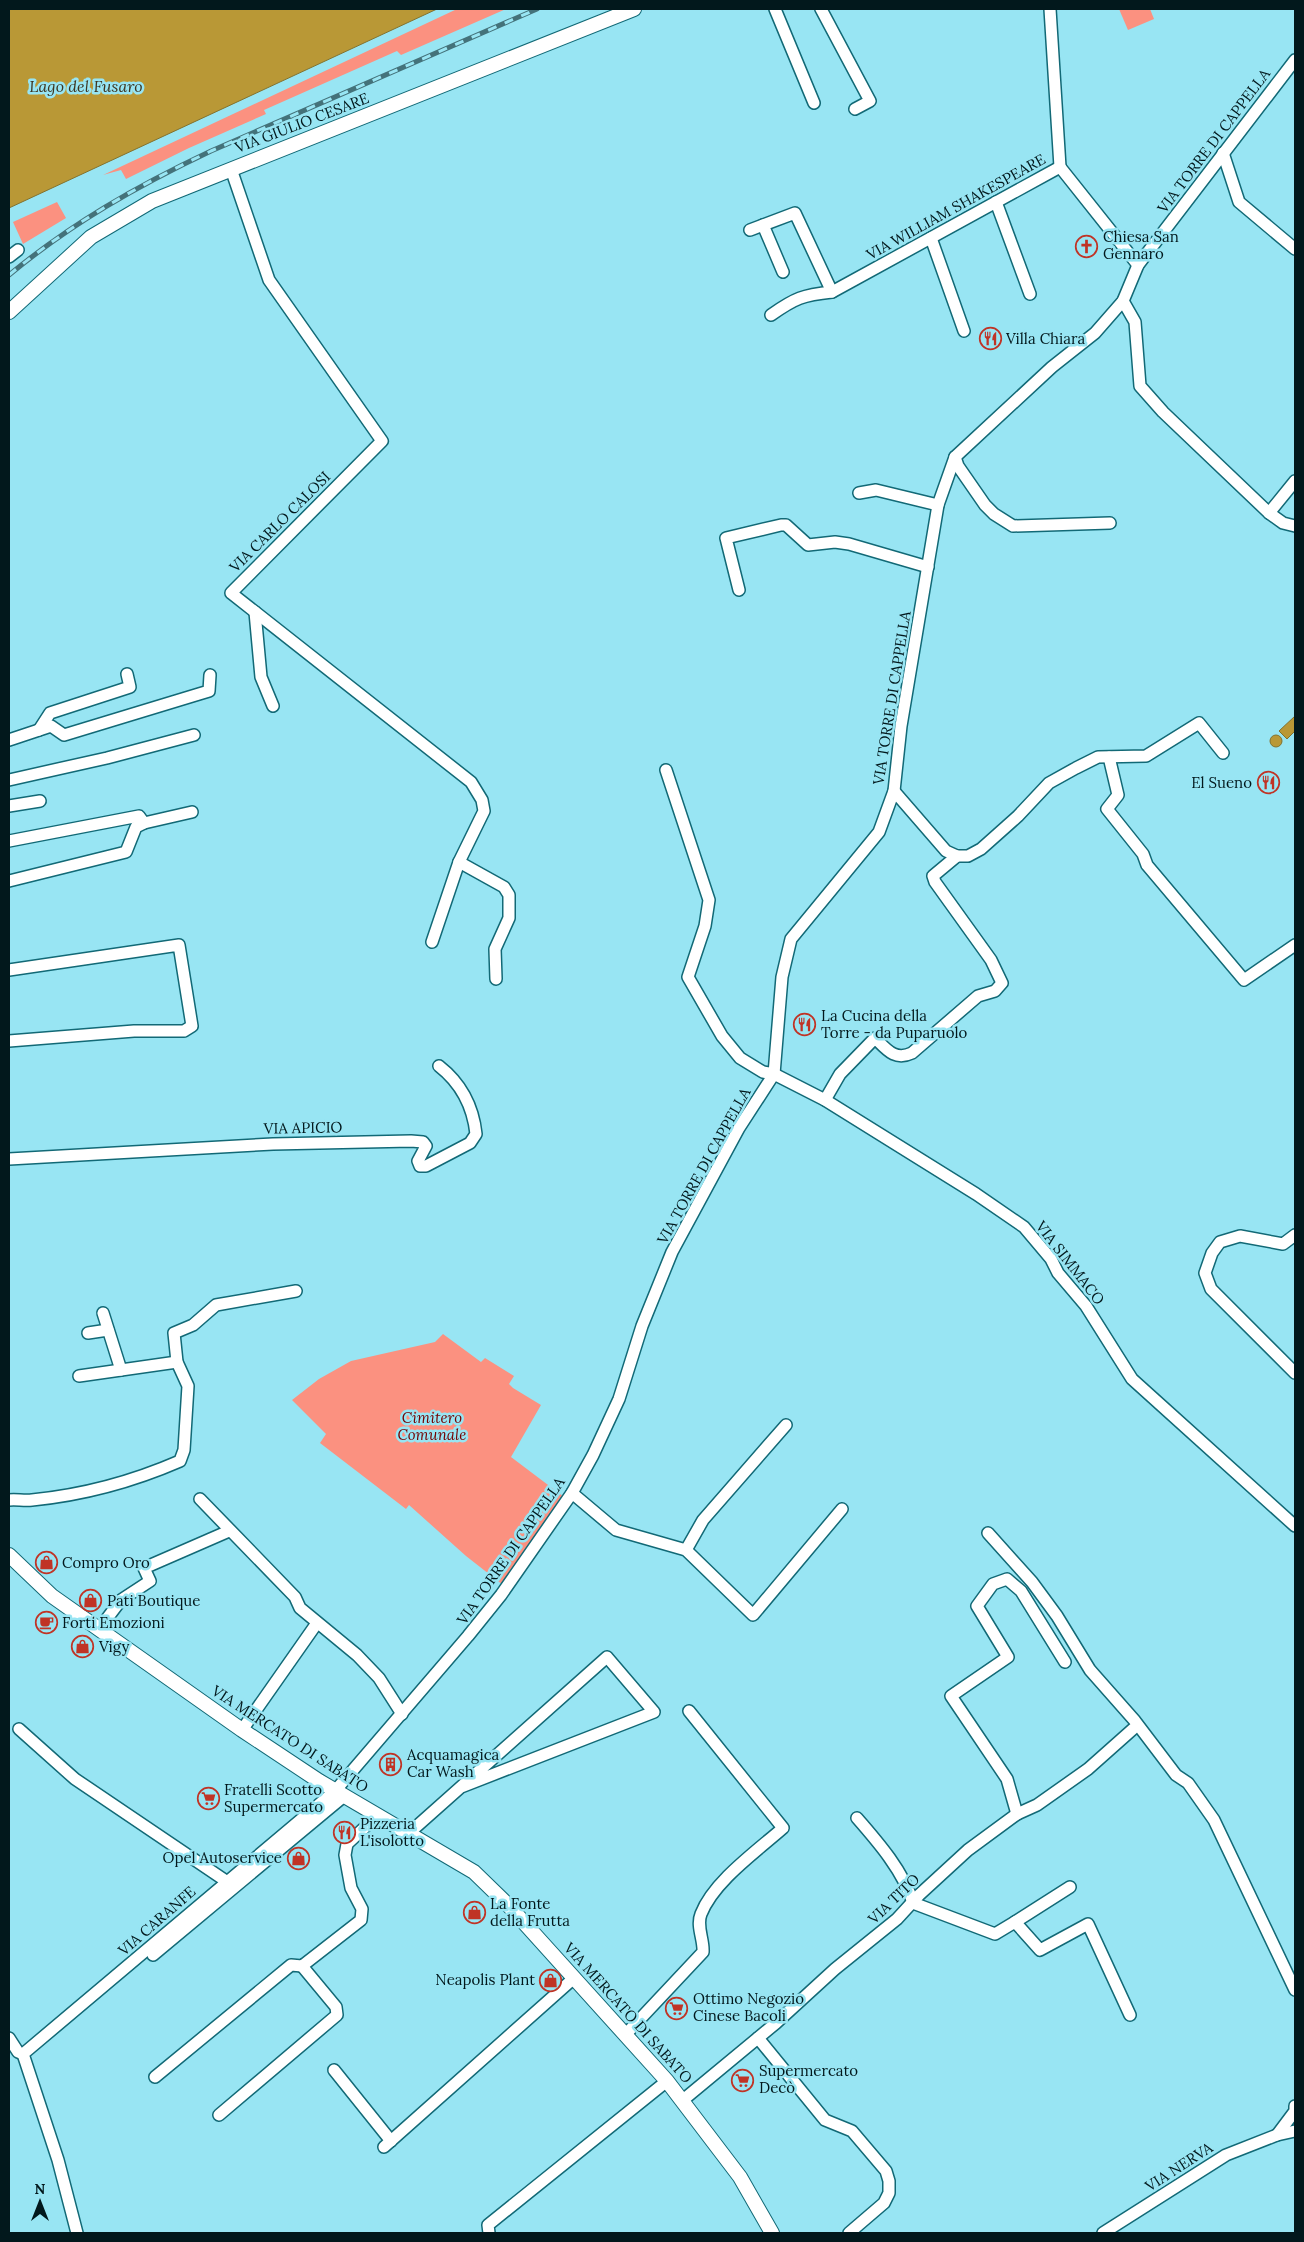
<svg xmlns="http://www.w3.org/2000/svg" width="1304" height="2242" viewBox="0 0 1304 2242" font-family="Lora,serif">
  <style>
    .green { fill: #fb9180 }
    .water { fill: #b99836; stroke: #82722e }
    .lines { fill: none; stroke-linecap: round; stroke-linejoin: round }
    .minor-casing { stroke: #126976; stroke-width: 14 }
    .tertiary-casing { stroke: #126976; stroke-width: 16 }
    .minor { stroke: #fff; stroke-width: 11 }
    .tertiary { stroke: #fff; stroke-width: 14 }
    .rail-casing { stroke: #44727a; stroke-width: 5 }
    .rail { stroke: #98e5f3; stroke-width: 3; stroke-dasharray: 9; stroke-linecap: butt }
    .labels { text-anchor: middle; stroke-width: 5; stroke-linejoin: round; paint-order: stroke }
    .street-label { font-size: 15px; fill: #02181c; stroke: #98e5f3 }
    .poi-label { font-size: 15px; fill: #02181c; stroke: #98e5f3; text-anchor: start }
    .park-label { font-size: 15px; font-style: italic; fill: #740000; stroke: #98e5f3 }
    .water-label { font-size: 16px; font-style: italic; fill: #3d3520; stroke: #98e5f3 }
  </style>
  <rect width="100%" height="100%" fill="#98e5f3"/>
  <g class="green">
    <polygon points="457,9 506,9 401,55 397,51 264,110 266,114 189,148 126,179 121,170 103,175"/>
    <polygon points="1119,9 1150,9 1154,19 1128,30"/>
    <polygon points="57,202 66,218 23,244 13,222"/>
    <polygon points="443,1334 481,1362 485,1358 514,1376 509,1384 513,1388 541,1405 511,1457 564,1497 503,1585 466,1556 409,1505 406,1509 320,1443 326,1434 292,1400 319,1379 351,1361 435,1342"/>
  </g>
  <g class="water">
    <polygon points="9,9 437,9 9,208"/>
    <polygon points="1295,716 1295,731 1287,739 1279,731"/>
    <circle cx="1276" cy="741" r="6"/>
  </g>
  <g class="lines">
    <defs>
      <g id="minor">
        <polyline points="775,9 814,103"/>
        <polyline points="821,9 870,101 855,109"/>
        <polyline points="1050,9 1060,167"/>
        <polyline points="1223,153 1239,202 1295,249"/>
        <polyline points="1060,167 1138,265"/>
        <polyline points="231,169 269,280 382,441 231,593 471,782 482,800 484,811 459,862 432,942"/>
        <polyline points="996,202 1030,294"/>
        <polyline points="763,225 783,272"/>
        <polyline points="750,230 795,213 832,292"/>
        <polyline points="931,238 964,331"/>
        <polyline points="9,257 18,250"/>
        <polyline points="1123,301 1135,322 1140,386 1163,412 1269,513 1283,523 1295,526"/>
        <path d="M771,315C795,298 803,295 832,292L1060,167"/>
        <polyline points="955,457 958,466 985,505 994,514 1013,526 1110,523"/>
        <polyline points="859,493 876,490 938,505"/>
        <polyline points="1269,513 1295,481"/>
        <polyline points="739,590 726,538 781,525 786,525 808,545 835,542 849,544 928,567"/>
        <polyline points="255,612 261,677 273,706"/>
        <polyline points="39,730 50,713 130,687 127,674"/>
        <polyline points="9,740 51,726 64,735 199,694 209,691 210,675"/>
        <polyline points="1109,757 1118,795 1107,809 1143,854 1147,865 1244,980 1295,945"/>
        <polyline points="666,770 709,900 705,926 688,977 722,1036 740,1058 763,1072 774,1074 825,1100 976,1194 1024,1227 1051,1259 1058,1273 1086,1306 1132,1379 1295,1526"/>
        <polyline points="9,780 107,758 194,735"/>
        <polyline points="894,791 946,851 957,856 968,856 981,849 1018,816 1049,783 1076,768 1098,757 1146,756 1199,723 1223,753"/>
        <polyline points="9,806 40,801"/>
        <polyline points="9,841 139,816 144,823 192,812"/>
        <polyline points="459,862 504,887 509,895 509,918 495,949 496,979"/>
        <polyline points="9,881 126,852 136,827 144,823"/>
        <polyline points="9,970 179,945 192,1026 184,1031 134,1031 9,1041"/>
        <path d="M825,1100L840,1074L875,1038C887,1050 895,1061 912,1053L978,996L995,991L1002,983L991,960L935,882L933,876L957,856"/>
        <path d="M9,1159L273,1144L411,1141L423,1142L426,1146L418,1161L420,1166H426L470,1143L476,1134C473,1106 462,1084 439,1066"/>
        <polyline points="1295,1235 1283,1244 1240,1236 1220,1242 1212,1253 1205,1273 1211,1289 1295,1373"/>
        <polyline points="103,1313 121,1370"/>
        <polyline points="88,1333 108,1330"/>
        <polyline points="79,1376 177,1362"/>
        <polyline points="572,1493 616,1530 686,1550 753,1615 842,1509"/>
        <polyline points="200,1499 295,1597 300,1608 357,1655 379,1678 402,1714"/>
        <path d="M9,1500C16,1499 24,1501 32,1500C83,1495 134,1481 180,1461L184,1450L188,1386L177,1362L174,1333L193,1325L216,1305L296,1291"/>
        <polyline points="988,1533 1032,1582 1057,1616 1090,1670 1135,1721 1176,1775 1188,1783 1214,1820 1295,1990"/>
        <polyline points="686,1550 703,1520 786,1425"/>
        <polyline points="99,1629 121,1600 150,1581 144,1568 229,1531"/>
        <polyline points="19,1729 75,1779 226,1881"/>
        <polyline points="242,1730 317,1623"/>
        <polyline points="1017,1814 1007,1779 951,1696 1008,1657 977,1606 993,1584 1007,1579 1021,1591 1065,1662"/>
        <path d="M857,1818C878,1842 904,1872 913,1903L995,1934L1015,1922L1040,1950L1088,1924L1130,2015"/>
        <polyline points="408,1834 607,1657 654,1712 461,1787"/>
        <polyline points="1015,1922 1070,1887"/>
        <polyline points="153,1955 344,1796"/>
        <path d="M626,2034L703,1952C704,1940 696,1926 701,1914C714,1881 757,1851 783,1828L689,1711"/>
        <polyline points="9,2038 18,2052 23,2054"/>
        <polyline points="758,2038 825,2120 852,2131 886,2171 889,2181 889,2193 884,2203 849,2233"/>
        <polyline points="334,2070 391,2141"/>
        <polyline points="155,2077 291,1965 302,1966 361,1920 362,1909 351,1888 345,1855 347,1844 378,1815"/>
        <polyline points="683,2100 776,2023 835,1969 897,1919 919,1895 968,1850 1017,1814 1037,1805 1088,1769 1133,1729"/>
        <polyline points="219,2115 337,2015 336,2007 302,1966"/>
        <polyline points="1277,2135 1295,2111 1295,2106"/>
        <polyline points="384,2147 574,1978"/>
        <polyline points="77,2233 58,2160 23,2054 335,1791 468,1636 501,1595 572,1493 593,1455 619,1399 642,1326 672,1252 739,1128 774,1074 782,977 791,939 879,832 894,791 901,726 938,505 955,457 1052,367 1095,333 1123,301 1138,265 1295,60"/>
        <polyline points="489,2233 488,2225 667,2081"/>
        <polyline points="1103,2233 1226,2155 1277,2135 1295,2131"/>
      </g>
      <g id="tertiary">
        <polyline points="9,312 91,237 152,201 634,9"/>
        <polyline points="9,1555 52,1596 242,1730 319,1781 474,1872 509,1906 667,2081 740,2177 772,2233"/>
      </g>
    </defs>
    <use href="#minor" class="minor-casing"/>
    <use href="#tertiary" class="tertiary-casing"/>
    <use href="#minor" class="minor"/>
    <use href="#tertiary" class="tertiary"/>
    <defs>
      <path id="rail" d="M9,275C72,223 137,186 211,151L537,9"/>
    </defs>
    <use href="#rail" class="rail-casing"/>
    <use href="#rail" class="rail"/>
  </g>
  <defs>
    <symbol id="church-ring" viewBox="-11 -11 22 22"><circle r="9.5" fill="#98e5f3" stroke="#c03325" stroke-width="1.5"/><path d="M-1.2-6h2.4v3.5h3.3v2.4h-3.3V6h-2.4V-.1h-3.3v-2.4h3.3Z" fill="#c03325"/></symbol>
    <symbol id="restaurant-ring" viewBox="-11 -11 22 22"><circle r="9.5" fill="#98e5f3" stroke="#c03325" stroke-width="1.5"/><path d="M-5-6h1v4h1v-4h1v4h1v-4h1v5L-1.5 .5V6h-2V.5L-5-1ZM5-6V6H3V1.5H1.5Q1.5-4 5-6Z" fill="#c03325"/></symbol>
    <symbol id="shop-ring" viewBox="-11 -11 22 22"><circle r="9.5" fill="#98e5f3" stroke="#c03325" stroke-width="1.5"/><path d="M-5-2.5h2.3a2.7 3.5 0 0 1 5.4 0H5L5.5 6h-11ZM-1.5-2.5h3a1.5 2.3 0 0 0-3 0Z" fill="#c03325"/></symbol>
    <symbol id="cafe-ring" viewBox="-11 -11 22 22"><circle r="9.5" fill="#98e5f3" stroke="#c03325" stroke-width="1.5"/><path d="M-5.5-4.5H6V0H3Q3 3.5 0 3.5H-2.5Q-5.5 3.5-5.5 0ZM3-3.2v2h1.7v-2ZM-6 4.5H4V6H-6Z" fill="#c03325"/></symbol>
    <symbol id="building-ring" viewBox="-11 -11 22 22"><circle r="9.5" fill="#98e5f3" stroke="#c03325" stroke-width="1.5"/><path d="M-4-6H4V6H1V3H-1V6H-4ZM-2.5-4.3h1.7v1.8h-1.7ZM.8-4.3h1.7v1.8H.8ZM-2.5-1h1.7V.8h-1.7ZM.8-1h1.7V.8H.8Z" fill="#c03325"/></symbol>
    <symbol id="supermarket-ring" viewBox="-11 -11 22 22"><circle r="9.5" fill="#98e5f3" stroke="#c03325" stroke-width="1.5"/><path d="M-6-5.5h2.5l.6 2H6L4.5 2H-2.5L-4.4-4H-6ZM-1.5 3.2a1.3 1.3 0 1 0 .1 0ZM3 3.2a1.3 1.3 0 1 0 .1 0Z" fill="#c03325"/></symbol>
  </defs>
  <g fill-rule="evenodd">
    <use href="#church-ring" x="1074" y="234" width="25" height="25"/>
    <use href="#restaurant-ring" x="978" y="326" width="25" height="25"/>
    <use href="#restaurant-ring" x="1256" y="770" width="25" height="25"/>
    <use href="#restaurant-ring" x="792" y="1012" width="25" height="25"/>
    <use href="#shop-ring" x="34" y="1550" width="25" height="25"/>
    <use href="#shop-ring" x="78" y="1588" width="25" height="25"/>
    <use href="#cafe-ring" x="34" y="1610" width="25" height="25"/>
    <use href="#shop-ring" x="70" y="1634" width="25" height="25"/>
    <use href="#building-ring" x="378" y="1752" width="25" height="25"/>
    <use href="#supermarket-ring" x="196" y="1786" width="25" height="25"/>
    <use href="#restaurant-ring" x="332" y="1820" width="25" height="25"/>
    <use href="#shop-ring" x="286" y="1846" width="25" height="25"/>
    <use href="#shop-ring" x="462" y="1900" width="25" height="25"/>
    <use href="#shop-ring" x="538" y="1968" width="25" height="25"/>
    <use href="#supermarket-ring" x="664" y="1996" width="25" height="25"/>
    <use href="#supermarket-ring" x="730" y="2068" width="25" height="25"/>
  </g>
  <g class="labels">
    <g class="street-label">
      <text transform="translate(302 123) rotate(-21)" y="5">VIA GIULIO CESARE</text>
      <text transform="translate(1214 141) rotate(-53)" y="5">VIA TORRE DI CAPPELLA</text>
      <text transform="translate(956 207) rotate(-29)" y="5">VIA WILLIAM SHAKESPEARE</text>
      <text transform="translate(280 522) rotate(-45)" y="5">VIA CARLO CALOSI</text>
      <text transform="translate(892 698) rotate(-81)" y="5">VIA TORRE DI CAPPELLA</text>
      <text transform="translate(303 1128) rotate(-1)" y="5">VIA APICIO</text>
      <text transform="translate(704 1166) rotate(-61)" y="5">VIA TORRE DI CAPPELLA</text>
      <text transform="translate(1070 1263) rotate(52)" y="5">VIA SIMMACO</text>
      <text transform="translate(511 1551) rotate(-55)" y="5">VIA TORRE DI CAPPELLA</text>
      <text transform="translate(290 1739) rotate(33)" y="5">VIA MERCATO DI SABATO</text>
      <text transform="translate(894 1899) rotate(-44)" y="5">VIA TITO</text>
      <text transform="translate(157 1921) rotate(-41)" y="5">VIA CARANFE</text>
      <text transform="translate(628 2013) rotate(48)" y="5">VIA MERCATO DI SABATO</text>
      <text transform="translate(1179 2167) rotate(-33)" y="5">VIA NERVA</text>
    </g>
    <g class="poi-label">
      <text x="1103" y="242">Chiesa San<tspan x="1103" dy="17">Gennaro</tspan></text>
      <text x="1006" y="344">Villa Chiara</text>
      <text x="1252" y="788" text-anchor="end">El Sueno</text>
      <text x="821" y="1021">La Cucina della<tspan x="821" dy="17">Torre - da Puparuolo</tspan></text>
      <text x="62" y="1568">Compro Oro</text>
      <text x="107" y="1606">Pati Boutique</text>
      <text x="62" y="1628">Forti Emozioni</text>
      <text x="99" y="1652">Vigy</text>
      <text x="407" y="1760">Acquamagica<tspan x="407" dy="17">Car Wash</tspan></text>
      <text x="224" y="1795">Fratelli Scotto<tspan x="224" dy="17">Supermercato</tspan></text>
      <text x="360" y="1829">Pizzeria<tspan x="360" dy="17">L'isolotto</tspan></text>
      <text x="282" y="1863" text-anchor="end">Opel Autoservice</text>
      <text x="490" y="1909">La Fonte<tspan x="490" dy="17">della Frutta</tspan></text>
      <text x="535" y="1985" text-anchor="end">Neapolis Plant</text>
      <text x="693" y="2004">Ottimo Negozio<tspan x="693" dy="17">Cinese Bacoli</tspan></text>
      <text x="759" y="2076">Supermercato<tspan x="759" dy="17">Decò</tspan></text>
    </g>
    <g class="park-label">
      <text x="432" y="1423">Cimitero<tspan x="432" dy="17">Comunale</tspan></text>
    </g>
    <g class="water-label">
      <text x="86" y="92">Lago del Fusaro</text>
    </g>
  </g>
  <rect width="1304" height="2242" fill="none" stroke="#02181c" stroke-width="20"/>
  <g transform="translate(40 2202)" stroke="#98e5f3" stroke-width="4" paint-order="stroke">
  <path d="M0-4L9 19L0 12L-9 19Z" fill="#02181c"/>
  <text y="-8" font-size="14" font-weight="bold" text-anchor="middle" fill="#02181c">N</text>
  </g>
</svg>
